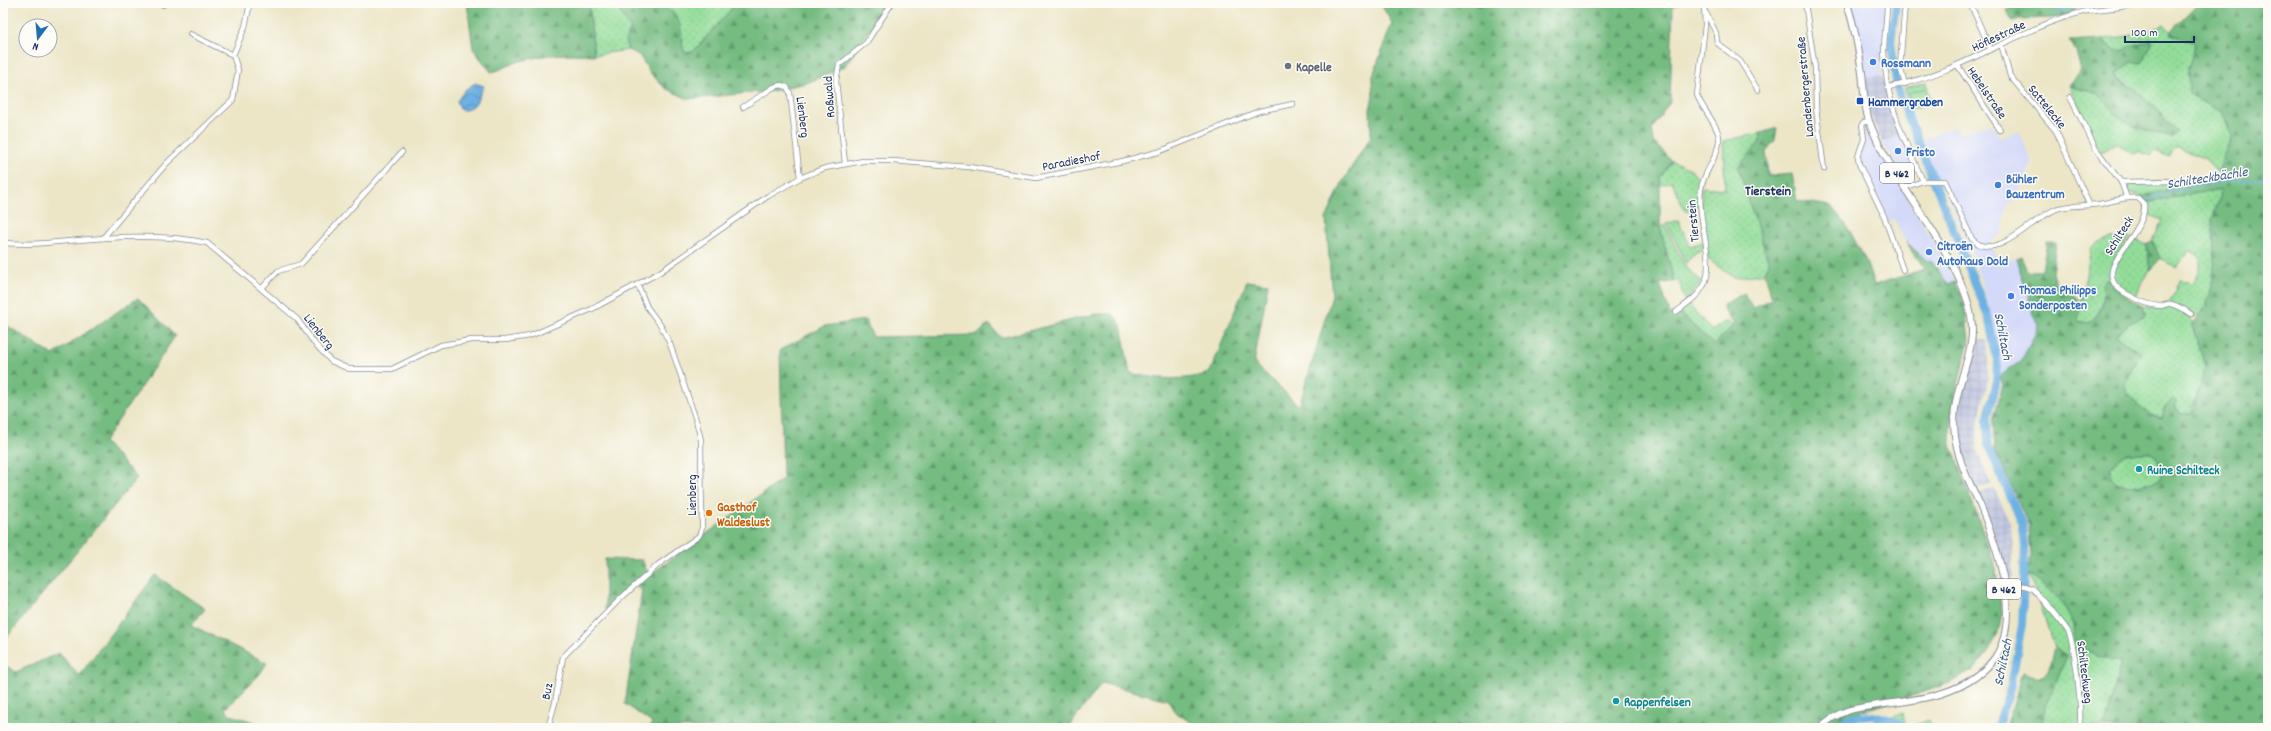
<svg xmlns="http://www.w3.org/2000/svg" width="2271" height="731" viewBox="0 0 2271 731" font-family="Dekko,sans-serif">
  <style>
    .built { fill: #d3d9f9 }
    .industrial { fill: url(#industrial-grid) }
    .grass { fill: url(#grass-dots); stroke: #56867c }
    .forest { fill: url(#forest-firs); stroke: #487670; fill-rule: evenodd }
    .park { fill: url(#park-crowns); stroke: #56867c }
    .pitch { fill: #92dd99; stroke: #56867c }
    .water { fill: url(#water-waves); stroke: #4470a0 }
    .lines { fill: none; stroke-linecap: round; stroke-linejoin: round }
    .stream { stroke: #6db1e3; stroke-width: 1.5 }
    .river { stroke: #6db1e3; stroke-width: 8 }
    .minor-casing { stroke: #848a92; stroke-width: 6 }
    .major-casing { stroke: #848a92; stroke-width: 8 }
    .minor { stroke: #fff; stroke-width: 4.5 }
    .major { stroke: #fff; stroke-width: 6 }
    .shop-dot { fill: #3f7fe0; stroke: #fdfcf7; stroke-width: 1.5 }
    .worship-dot { fill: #6b7280; stroke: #fdfcf7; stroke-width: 1.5 }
    .transit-dot { fill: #1a4fb4; stroke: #fdfcf7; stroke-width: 1.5 }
    .culture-dot { fill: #0f9aa8; stroke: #fdfcf7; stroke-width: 1.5 }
    .food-dot { fill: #e8710a; stroke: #fdfcf7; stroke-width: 1.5 }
    .labels { text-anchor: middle; stroke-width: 3; stroke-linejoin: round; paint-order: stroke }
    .shield { fill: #fdfcf7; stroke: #5f6c8c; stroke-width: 1 }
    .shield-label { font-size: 12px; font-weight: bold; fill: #1b2f5e }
    .street-label { font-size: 13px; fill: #1b2f5e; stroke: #fdfcf7 }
    .shop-label { font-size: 13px; font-weight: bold; fill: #366cbe; stroke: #fdfcf7; text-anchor: start }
    .worship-label { font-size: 13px; font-weight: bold; fill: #5b616d; stroke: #fdfcf7; text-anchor: start }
    .transit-label { font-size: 13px; font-weight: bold; fill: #164399; stroke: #fdfcf7; text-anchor: start }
    .culture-label { font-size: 13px; font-weight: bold; fill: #0d838f; stroke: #fdfcf7; text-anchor: start }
    .food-label { font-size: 13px; font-weight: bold; fill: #c56008; stroke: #fdfcf7; text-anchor: start }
    .water-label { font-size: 14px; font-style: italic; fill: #385c8d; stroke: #fdfcf7 }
    .neighbourhood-label { font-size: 14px; font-weight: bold; fill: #1b2f5e; stroke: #fdfcf7 }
  </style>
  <defs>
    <pattern id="industrial-grid" width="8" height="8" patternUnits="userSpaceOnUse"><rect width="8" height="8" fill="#bcc3de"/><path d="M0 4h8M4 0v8" fill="none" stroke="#a1a8c1"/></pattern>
    <pattern id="grass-dots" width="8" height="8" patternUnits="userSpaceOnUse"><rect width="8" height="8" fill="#92dd99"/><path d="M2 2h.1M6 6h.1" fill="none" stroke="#7dbe86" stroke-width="1.8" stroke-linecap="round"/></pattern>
    <pattern id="forest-firs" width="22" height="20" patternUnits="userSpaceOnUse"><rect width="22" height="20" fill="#75bc81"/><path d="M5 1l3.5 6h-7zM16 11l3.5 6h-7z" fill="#5f996d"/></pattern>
    <pattern id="park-crowns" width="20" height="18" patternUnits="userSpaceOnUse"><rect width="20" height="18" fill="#92dd99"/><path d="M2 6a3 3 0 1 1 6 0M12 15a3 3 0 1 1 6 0" fill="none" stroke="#7dbe86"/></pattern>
    <pattern id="water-waves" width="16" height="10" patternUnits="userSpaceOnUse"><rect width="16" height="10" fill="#6db1e3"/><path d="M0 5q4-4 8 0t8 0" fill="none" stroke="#5990bb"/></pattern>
  </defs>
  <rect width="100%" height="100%" fill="#fdfcf7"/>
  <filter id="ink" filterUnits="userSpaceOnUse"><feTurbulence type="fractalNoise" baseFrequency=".025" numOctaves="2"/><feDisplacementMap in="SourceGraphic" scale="8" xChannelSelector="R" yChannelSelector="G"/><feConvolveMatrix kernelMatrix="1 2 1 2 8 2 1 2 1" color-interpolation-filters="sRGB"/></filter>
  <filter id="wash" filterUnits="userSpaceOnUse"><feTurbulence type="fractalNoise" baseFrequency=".012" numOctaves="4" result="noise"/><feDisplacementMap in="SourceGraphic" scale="16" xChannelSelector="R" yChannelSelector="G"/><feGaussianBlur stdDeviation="0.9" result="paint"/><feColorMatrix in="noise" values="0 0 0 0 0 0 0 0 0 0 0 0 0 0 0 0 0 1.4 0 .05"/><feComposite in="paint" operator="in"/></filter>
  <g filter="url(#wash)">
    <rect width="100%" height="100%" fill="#ece6c7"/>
    <g class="built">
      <polygon points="1850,3 1885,3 1882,76 1865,77 1858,28"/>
      <polygon points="1990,124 2000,137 2019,131 2032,163 2015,199 2007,205 2001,235 1990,241 1999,264 2016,258 2036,321 2039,323 2035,335 2021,361 2000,376 1999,351 1996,349 1989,307 1971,250 1946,189 1936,183 1921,142 1938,132 1955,127 1958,134"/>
      <polygon points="1865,125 1867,126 1955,281 1948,285 1933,262 1926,260 1904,239 1894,219 1888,222 1866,179 1859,158 1866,142"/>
      <polygon points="1901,135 1915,171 1904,177 1882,142"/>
    </g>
    <g class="industrial">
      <polygon points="1882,76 1901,135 1882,142 1868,107 1865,77"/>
      <polygon points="1977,339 1987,339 1988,362 1987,385 1977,426 1977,452 1992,484 1976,489 1961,445 1958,413 1963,387 1977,346"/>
      <polygon points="1994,488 2010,523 2013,548 2013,578 2005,579 1999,551 1978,494"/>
    </g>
    <g class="grass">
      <polygon points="589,3 620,3 620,12 631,29 625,41 628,50 594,55"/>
      <path d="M654,3H737L693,52L685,53C672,22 691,22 654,3Z"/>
      <path d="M2164,24L2171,31V34L2196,43L2188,68L2189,95L2222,112L2232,137L2223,157L2219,173L2205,159L2176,146L2169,157L2155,151L2150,156L2139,151L2133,154L2115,143L2100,153L2069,85L2075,88L2097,93L2119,117L2136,127L2172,138L2177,132C2163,119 2152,105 2137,92C2130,85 2122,82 2116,74L2131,62L2142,63L2151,46L2145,43L2130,46C2122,56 2107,49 2103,39C2126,37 2144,34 2164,24Z"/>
      <polygon points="1926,83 1932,102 1912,109 1904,88"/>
      <polygon points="1761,133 1760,142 1738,167 1769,263 1765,273 1734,278 1708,259 1701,205 1702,187 1725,189 1723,141"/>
      <polygon points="1672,161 1691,169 1700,181 1698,206 1685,211 1672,181 1660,186 1660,178"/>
      <path d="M2220,189L2219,200L2212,219L2215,262L2211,291L2206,307L2196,317L2169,303L2176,292L2179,281L2193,283C2199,271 2207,257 2189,251L2176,267L2160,259L2153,241L2162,220L2145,213V203Z"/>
      <polygon points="1678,220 1690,246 1703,242 1703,250 1696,252 1686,263 1667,224"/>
      <path d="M1665,225C1676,246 1681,268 1702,281L1685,302L1679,281H1674L1660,227Z"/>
      <path d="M2130,237L2113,261L2109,278L2104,280C2105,297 2103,312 2089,323L2077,321L2091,249C2100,238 2117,239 2130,237Z"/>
      <polygon points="2132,238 2147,245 2150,270 2135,297 2117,285 2112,271"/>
      <polygon points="1688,304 1712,331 1727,320 1732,326 1714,345 1682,315 1681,311"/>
      <path d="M2167,305L2180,309L2192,320L2205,367L2201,386L2190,413L2181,414L2176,408L2175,404L2165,406L2162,418C2148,415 2132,403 2125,389L2131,369L2141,353L2119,339L2116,335L2130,323L2145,316L2143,306L2159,309Z"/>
      <path d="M2130,453H2150L2158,458L2161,477L2159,480C2144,484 2109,495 2110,468L2123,456Z"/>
      <path d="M2027,574C2046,586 2061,597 2071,619C2073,625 2072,634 2076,640C2084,655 2107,658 2121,662L2108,714L2102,728H2041L2045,707L2067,656L2054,648L2036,590Z"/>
      <polygon points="1902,713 1907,728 1929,720 1932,728 1855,728"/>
    </g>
    <g class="forest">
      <path d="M467,3H589L594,55C566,53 547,54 520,61C510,64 502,70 491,72L473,49Z"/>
      <path d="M620,3C638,3 672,0 679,22C683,32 680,42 685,53L693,52L737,3H888L844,67L809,82L772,91L688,99L665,88L651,74L639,55L628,50L625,41L631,29L620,12Z"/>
      <path d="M1380,3H1680L1673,7L1670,102L1652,129L1654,142L1672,161L1660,178V227L1674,281L1660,284L1670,314L1682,315L1714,345L1734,324L1723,309L1724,304L1744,293L1753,308L1772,299L1765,273L1769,263L1738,167L1760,142L1761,133L1777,128L1775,140L1766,151L1768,176L1792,174L1797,201L1831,206L1847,226L1865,259L1874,285L1925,269L1906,242L1926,260L1932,262L1948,284L1955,281L1965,307L1969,340L1951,411V445L1991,553L1999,585L2002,614L1998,633L1989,651L1972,671L1949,683L1907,698L1866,709L1831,724L1827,728H1199L1174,711L1168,700L1102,683L1068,728H650L652,723L625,704L642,591L633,583L605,610V559L642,560L649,575L783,479L780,350L825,326L865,320L873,337L977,335L989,324L1001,338L1095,314H1113L1121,325L1130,373C1152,379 1190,382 1210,372L1247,281L1268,284L1254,363L1299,406L1332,296L1326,219L1343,181L1371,136L1370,109L1373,97L1372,78L1392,23Z"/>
      <polygon points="2024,3 2071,3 2076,12 2055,18 2019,19 2012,21 2007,10"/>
      <path d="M2199,3H2268V728H2102L2108,714L2121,662C2106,658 2084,655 2076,640C2072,634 2073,625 2071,619C2061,597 2046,586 2027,574L2031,555L2029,526L1995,450L1993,421L2003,385L2000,376L2021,361L2035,335L2039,323L2036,321L2016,258L2021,256L2028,272L2042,270L2047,242L2056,244L2052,272L2055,284L2073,294L2081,303L2078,321L2089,323C2101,314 2107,300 2102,285L2104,280L2109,278L2120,292L2143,306L2145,316L2130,323L2116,335L2119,339L2141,353L2131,369L2125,389C2131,402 2148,415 2162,418L2165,407L2173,397L2176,400V408L2181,414L2190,413L2194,409L2205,367L2193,324L2206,307L2211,291L2215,262L2212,219L2219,200L2220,189L2145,203L2141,196L2180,186L2220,181L2223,157L2232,137L2222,112L2189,95L2188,68L2196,43L2171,34V31ZM2130,453H2150L2158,458L2161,477L2159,480C2144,484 2109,495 2110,468L2123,456Z"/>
      <polygon points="2103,39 2105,44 2112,49 2121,51 2126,50 2130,46 2151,40 2151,46 2142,63 2131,62 2116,74 2120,80 2136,90 2160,112 2164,121 2177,132 2172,138 2136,127 2119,117 2097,93 2075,88 2069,85 2081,71 2076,51 2069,41"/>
      <polygon points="2153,241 2160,259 2150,270 2147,245"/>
      <polygon points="138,298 175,336 104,442 137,478 3,642 3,323 53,355"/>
      <polygon points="155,575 205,609 191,625 267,663 259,675 225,709 230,715 275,728 3,728 3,664 16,672 59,653 79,676"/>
      <polygon points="2054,648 2067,656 2045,707 2041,728 2006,728 2023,672 2037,677 2048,671"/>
    </g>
    <polygon class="park" points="2169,182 2170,189 2141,196 2129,194 2126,185 2131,183"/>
    <polygon class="pitch" points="1925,88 1928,99 1912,104 1909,93"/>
    <path class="water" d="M475,83L484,86C478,97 476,111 461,110L457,101L465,90Z"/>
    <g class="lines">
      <g class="stream">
        <polyline points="2089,4 2093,3"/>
        <polyline points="2055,13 2084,5"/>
        <polyline points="2149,200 2171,191 2229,181 2254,180 2263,178 2268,173"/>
        <polyline points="2113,203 2128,202"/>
        <polyline points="2079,212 2091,209"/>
      </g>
      <g class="river">
        <polyline points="1896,3 1891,41 1897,89 1988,316 1997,360 1996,385 1987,420 1988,445 2023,526 2025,548 2022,625 2011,686 1997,728"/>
        <path d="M1832,728C1853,710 1885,713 1907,728"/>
      </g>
    </g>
  </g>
  <g filter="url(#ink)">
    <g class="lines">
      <defs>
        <g id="minor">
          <polyline points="163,3 163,5"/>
          <polyline points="1805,3 1815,68 1816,108 1824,169"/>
          <path d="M1887,3C1887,19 1884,36 1884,52C1886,103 1902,135 1923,181"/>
          <polyline points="1905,3 1900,67 1905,84"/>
          <polyline points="1970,3 1990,48"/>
          <polyline points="1706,13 1716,33 1717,43 1740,61 1758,90"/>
          <polyline points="190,34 233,55"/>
          <polyline points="2001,44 2010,76 2056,131 2089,204"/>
          <polyline points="1958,66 2000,130"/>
          <path d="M1889,87C1947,76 1993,46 2046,24C2059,19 2073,14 2087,11C2105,8 2123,8 2141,3"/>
          <polyline points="2070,97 2096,149 2121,182 2127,198"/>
          <polyline points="743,107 774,87 781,85 787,87 790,93 800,178"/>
          <polyline points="1869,121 1864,122 1862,124 1864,139 1858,156 1859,164 1884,216 1903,270"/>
          <polyline points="845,163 836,81 839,65 866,43 892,3"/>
          <polyline points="2121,182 2176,181"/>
          <path d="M1906,187L1923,181H1945L1972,239C1997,265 2034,215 2059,208C2072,205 2086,206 2099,204C2113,202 2124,196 2138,198L2144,204C2148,236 2085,270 2125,293C2135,299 2148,305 2159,306C2164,306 2167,303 2171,304C2178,306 2185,310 2191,314"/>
          <polyline points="103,238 166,164 233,100 238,70 233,55 245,27 250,3"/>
          <path d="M3,243C37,246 70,240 104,238C137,236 175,236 207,243L297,319L315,344L331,361L349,369H392L441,345L472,340H505L530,336L592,309L660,272L768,196L800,178L825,168L863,161H892L969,167L1036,178L1123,161L1158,152L1259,111L1293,104"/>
          <polyline points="262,288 278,271 301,264 402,152"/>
          <path d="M1676,312C1686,304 1698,297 1704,285C1716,263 1696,216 1701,189C1703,172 1720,155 1719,138C1719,126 1702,109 1697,95L1705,25L1704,3"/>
          <path d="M2004,586C2012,584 2024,585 2031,588C2036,591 2067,628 2069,633C2075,647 2083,714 2079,728"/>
          <polyline points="548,728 555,703 563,657 620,599 659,564 699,536 702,528 701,440 696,420 670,344 661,326 647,307 638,285"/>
        </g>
        <path id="major" d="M1820,728C1838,709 1861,707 1885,704C1925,699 1968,693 1994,659C2023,619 1997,546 1980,505C1972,487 1962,470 1958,451C1954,436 1953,418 1956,402C1962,367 1979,344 1969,306C1951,241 1892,184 1869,121C1864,106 1864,89 1862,73C1859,49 1854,26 1847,3"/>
      </defs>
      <use href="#minor" class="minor-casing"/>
      <use href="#major" class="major-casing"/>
      <use href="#minor" class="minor"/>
      <use href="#major" class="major"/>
    </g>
  </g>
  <g class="shop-dot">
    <circle cx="1873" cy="62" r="4"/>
    <circle cx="1898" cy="151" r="4"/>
    <circle cx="1998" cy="185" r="4"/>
    <circle cx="1929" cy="252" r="4"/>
    <circle cx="2011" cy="296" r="4"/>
  </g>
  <circle class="worship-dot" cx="1288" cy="66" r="4"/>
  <rect class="transit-dot" x="1856" y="97" width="8" height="8" rx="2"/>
  <g class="culture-dot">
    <circle cx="2139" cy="469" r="4"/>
    <circle cx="1616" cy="701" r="4"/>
  </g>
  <circle class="food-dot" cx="709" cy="513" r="4"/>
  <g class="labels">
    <g class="shield">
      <rect x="1880" y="163" width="34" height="20" rx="3"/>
      <rect x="1987" y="579" width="34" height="20" rx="3"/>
    </g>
    <g class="shield-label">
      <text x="1897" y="177">B 462</text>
      <text x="2004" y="593">B 462</text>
    </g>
    <g class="street-label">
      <text transform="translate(1998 35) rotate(-25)" y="5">Höflestraße</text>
      <text transform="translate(1804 87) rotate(-95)" y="5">Landenbergerstraße</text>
      <text transform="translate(1988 92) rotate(56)" y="5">Hebelstraße</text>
      <text transform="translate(828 97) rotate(-94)" y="5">Roßwald</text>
      <text transform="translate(2048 106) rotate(51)" y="5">Sattelecke</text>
      <text transform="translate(804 117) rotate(83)" y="5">Lienberg</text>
      <text transform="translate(1071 160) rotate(-11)" y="5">Paradieshof</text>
      <text transform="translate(1692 221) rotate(-95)" y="5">Tierstein</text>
      <text transform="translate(2118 235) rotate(-58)" y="5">Schilteck</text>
      <text transform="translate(320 331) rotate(52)" y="5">Lienberg</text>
      <text transform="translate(691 495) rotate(-90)" y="5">Lienberg</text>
      <text transform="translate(2086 672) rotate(83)" y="5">Schilteckweg</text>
      <text transform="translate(546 691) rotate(-78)" y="5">Buz</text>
    </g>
    <g class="shop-label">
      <text x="1881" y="67">Rossmann</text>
      <text x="1906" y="156">Fristo</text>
      <text x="2006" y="183">Bühler<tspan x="2006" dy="15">Bauzentrum</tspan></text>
      <text x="1937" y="250">Citroën<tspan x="1937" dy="15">Autohaus Dold</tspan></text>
      <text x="2019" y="294">Thomas Philipps<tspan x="2019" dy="15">Sonderposten</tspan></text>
    </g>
    <g class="worship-label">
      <text x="1296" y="71">Kapelle</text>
    </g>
    <g class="transit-label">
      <text x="1868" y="106">Hammergraben</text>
    </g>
    <g class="culture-label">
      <text x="2147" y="474">Ruine Schilteck</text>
      <text x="1624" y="706">Rappenfelsen</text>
    </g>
    <g class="food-label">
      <text x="717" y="511">Gasthof<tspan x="717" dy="15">Waldeslust</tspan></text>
    </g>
    <g class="water-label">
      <text transform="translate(2207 177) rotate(-9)" y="5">Schilteckbächle</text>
      <text transform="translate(2004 336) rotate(79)" y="5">Schiltach</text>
      <text transform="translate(2002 662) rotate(-78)" y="5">Schiltach</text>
    </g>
    <g class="neighbourhood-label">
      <text x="1768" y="195">Tierstein</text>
    </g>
  </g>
  <rect width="2271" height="731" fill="none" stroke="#fdfcf7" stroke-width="16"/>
  <g transform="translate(38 38) rotate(196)"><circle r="19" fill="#fdfcf7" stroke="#a3aaba"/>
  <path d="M0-3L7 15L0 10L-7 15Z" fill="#1f6fb2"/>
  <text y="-6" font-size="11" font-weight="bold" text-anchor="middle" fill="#1b2f5e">N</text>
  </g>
  <path d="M2125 36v6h69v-6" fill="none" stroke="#1b2f5e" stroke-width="2"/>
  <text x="2131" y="36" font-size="12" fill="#1b2f5e" stroke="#fdfcf7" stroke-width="3" paint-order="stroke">100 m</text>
</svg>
